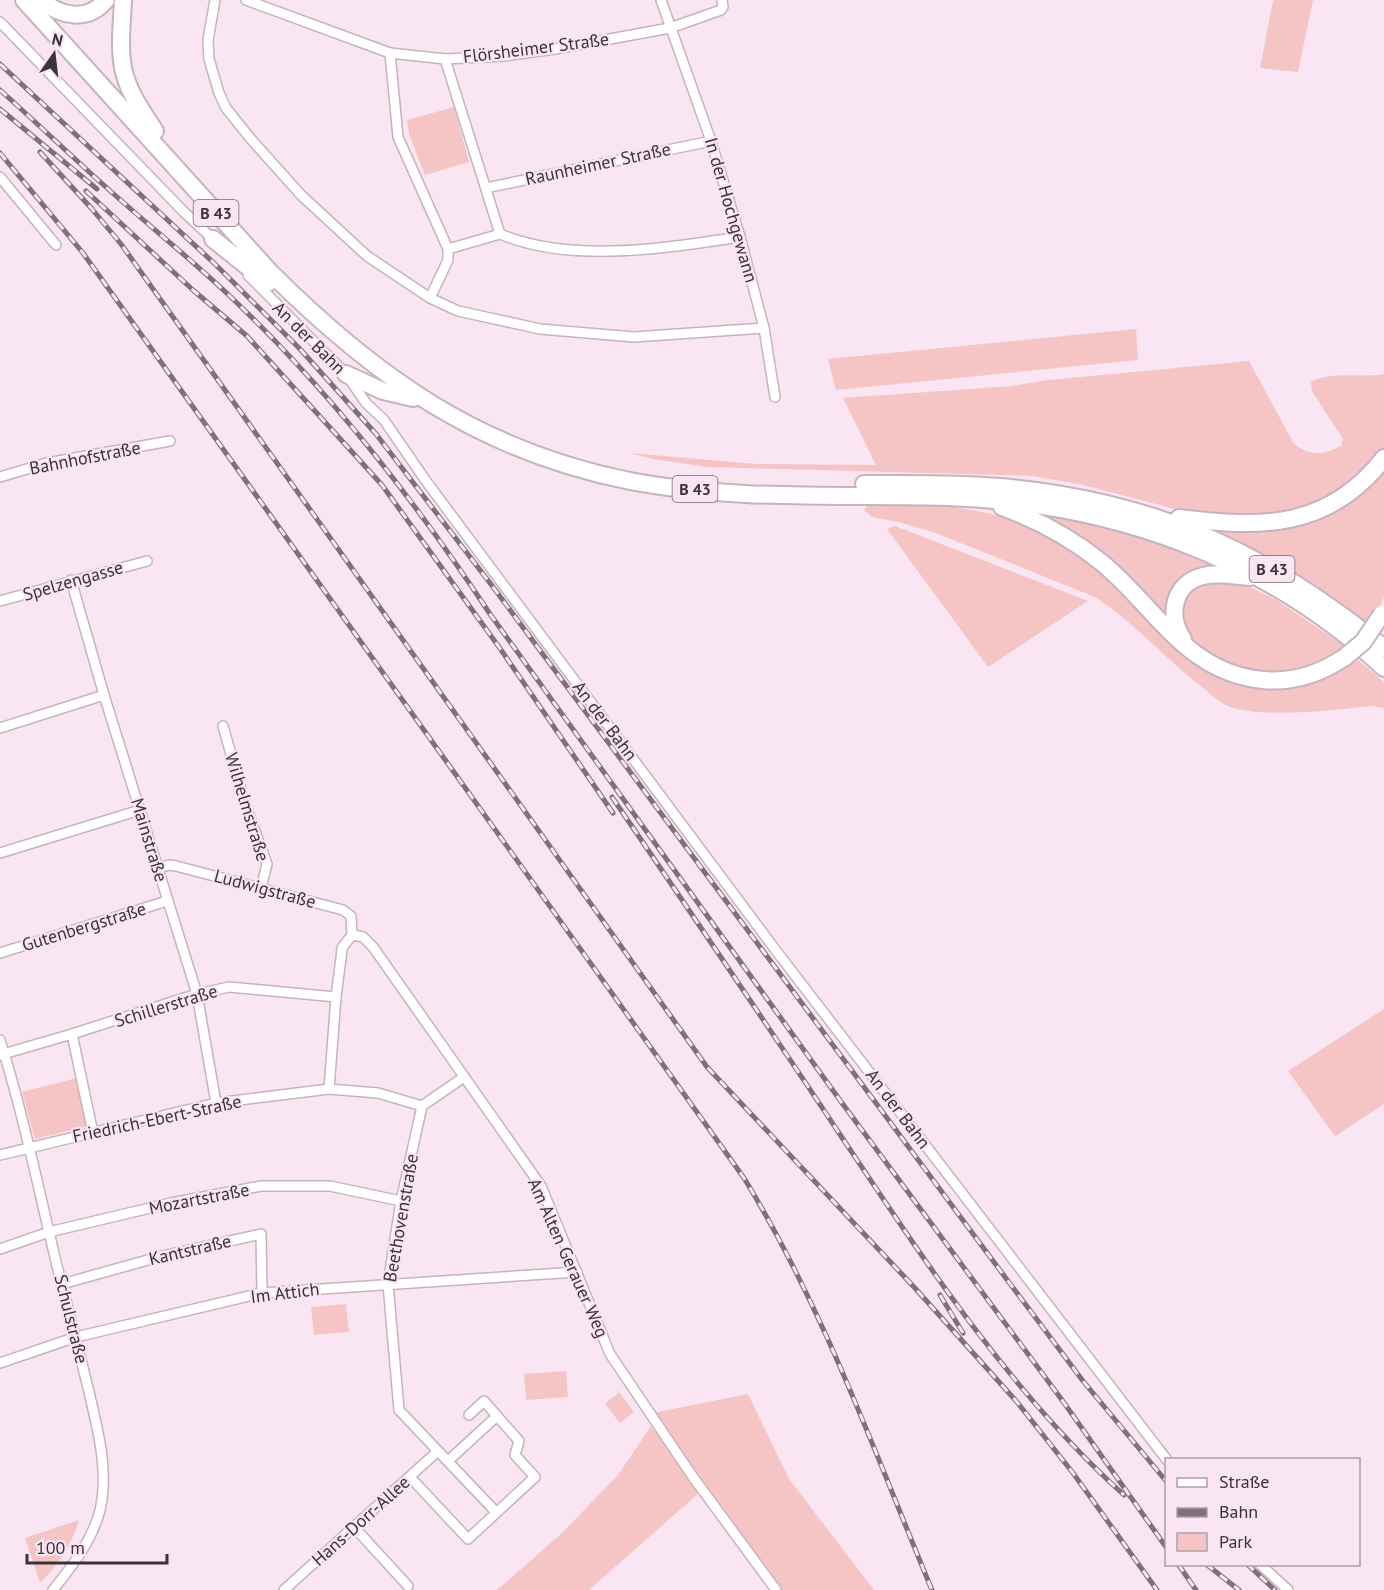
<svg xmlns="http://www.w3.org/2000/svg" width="1384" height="1590" viewBox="0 0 1384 1590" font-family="'PT Sans',sans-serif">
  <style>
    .green { fill: #f5c5c5 }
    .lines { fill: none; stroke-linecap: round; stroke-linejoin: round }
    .minor-casing { stroke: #c7b3c0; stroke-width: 12 }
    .trunk-casing { stroke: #c7b3c0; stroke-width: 20 }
    .minor { stroke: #fff; stroke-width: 9 }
    .trunk { stroke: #fff; stroke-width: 16 }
    .rail-casing { stroke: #7e7179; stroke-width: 5 }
    .rail { stroke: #fae5f2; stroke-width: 3; stroke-dasharray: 9; stroke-linecap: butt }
    .trunk-bridge-casing { stroke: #c7b3c0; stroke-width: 20; stroke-linecap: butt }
    .trunk-bridge { stroke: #fff; stroke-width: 16 }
    .labels { text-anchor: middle; stroke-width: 4.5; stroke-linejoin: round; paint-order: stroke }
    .shield { fill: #fae5f2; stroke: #756870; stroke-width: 1.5 }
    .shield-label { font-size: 16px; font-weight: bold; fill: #3c3339 }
    .street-label { font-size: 18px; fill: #3c3339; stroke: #fae5f2 }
  </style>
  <rect width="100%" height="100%" fill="#fae5f2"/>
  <g class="green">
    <polygon points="1273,0 1313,0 1298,72 1260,68"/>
    <polygon points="454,107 469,162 425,175 409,134 407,120"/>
    <polygon points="1136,329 1138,360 836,390 828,359"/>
    <path d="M1249,361L1294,444C1312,457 1322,455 1341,446L1343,439L1312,391L1311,382C1330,371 1362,378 1384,374V451L1345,493L1277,519L1198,515L1079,484L1032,476L707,467L653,459L629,453L757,464L876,465L843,398L1012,386L1049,380Z"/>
    <polygon points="1384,465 1384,597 1379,609 1365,626 1187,523 1232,532 1274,530 1314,519"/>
    <path d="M869,504L940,505L967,509L1005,517L1058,540L1093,563L1198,665L1226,681L1252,687L1278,688L1305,685L1329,676L1358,660L1384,682V708L1371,706C1337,710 1252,720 1224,704C1217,700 1209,693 1202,687C1166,659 1135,624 1097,598L936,533L898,522L872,517L864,510Z"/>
    <polygon points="1039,512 1136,533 1234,572 1183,582 1173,627"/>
    <polygon points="895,526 1088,601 988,667 887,529"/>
    <polygon points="1218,580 1239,582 1275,599 1346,647 1307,671 1259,675 1196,650 1181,625 1181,601 1197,584"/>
    <polygon points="1384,1009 1384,1104 1335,1136 1288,1071"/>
    <polygon points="77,1078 88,1126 35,1139 22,1092"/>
    <polygon points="346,1304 349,1332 314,1335 311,1307"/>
    <polygon points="566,1371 568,1397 526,1400 524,1374"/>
    <polygon points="619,1392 634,1412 620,1423 605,1404"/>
    <polygon points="748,1394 789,1479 874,1590 780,1590 653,1413"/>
    <polygon points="651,1426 700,1492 589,1590 497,1590 561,1534 618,1475"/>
    <path d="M79,1520C72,1545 58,1565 40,1583L25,1538Z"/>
  </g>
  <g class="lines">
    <defs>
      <g id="minor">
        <polyline points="215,0 208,40 209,59 219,93 226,108 250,138 301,195 367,256 430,298 458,311 540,329 634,337 764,328"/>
        <polyline points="246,0 390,53 445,59 504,56 555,49 670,28 721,10 723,7 722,0"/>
        <polyline points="661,0 711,141 740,237 764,328 775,397"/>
        <polyline points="0,22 183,211 215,241"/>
        <polyline points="390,53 398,137 448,249 448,260 430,298"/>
        <polyline points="445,59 500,234"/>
        <polyline points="0,177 56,245"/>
        <polyline points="486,188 711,141"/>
        <path d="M500,234C572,264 664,248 740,237"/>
        <polyline points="448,249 500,234"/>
        <polyline points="248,275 346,374 366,403 384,420 426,481 774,948 1167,1460"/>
        <polyline points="0,477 47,463 170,441"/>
        <polyline points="71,580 104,695 197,994 216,1103"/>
        <polyline points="0,601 147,561"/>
        <polyline points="223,726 244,801 267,864 261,888"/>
        <polyline points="0,728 104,695"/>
        <polyline points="0,853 140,810"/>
        <polyline points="159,868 169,865 176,866 343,910 351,916 352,935"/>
        <polyline points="352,935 363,937 373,947 541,1186 610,1354 693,1477 776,1590"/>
        <polyline points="0,953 167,901"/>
        <polyline points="72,1034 93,1133"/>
        <path d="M0,1040C25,1119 41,1202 61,1282C71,1319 80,1355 89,1392C97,1427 107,1463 102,1499C98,1533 74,1564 53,1590"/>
        <polyline points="0,1055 72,1034 197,994 229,987 336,997"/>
        <polyline points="464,1077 422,1106 401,1201 388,1284 399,1410 495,1511"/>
        <polyline points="329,1089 336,997 341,958 342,948 352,935"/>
        <polyline points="0,1155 216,1103 329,1089 378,1093 422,1106"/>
        <polyline points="0,1249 49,1232 171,1203 261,1186 330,1186 401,1201"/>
        <polyline points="62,1284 162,1256 261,1234 262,1293"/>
        <polyline points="0,1363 76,1337 262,1293 577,1272"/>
        <polyline points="469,1415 484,1401 497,1416"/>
        <polyline points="410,1477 468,1539 535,1477 515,1455 519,1441 497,1416 448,1461"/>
        <polyline points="354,1527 408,1586"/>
        <polyline points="1260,1564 1288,1590"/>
        <polyline points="284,1590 438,1451"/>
      </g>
      <g id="trunk">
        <path d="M24,0L270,272C376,378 480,451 630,481C735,501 843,494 948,497C1111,503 1264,556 1384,668"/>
        <path d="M41,0C61,17 88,22 106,0"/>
        <path d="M123,0C122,25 118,52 125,76C131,96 144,114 155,131"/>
        <polyline points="213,239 268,283"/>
        <polyline points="346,374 383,391 413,398"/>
        <path d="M864,484C909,484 955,483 1001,487C1156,501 1264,551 1384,648"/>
        <path d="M1002,507C1038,520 1071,538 1101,562C1155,606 1186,673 1263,680C1293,683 1321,673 1345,657"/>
        <path d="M1179,518C1261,528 1328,530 1384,458"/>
        <path d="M1183,639C1167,617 1173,583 1203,576C1218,572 1235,576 1250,577"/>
      </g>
    </defs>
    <use href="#minor" class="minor-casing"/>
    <use href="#trunk" class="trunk-casing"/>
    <use href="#minor" class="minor"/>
    <use href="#trunk" class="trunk"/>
    <defs>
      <g id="rail">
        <polyline points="0,64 216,265 300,349 376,434 493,587 1008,1281 1083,1381 1166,1481"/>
        <path d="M0,90C36,122 71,156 107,188C149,226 195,262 236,302C333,395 416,502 490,614L842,1103L1062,1400L1166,1547"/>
        <polyline points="0,109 97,189"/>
        <polyline points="40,152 92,209 121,244 707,1067 914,1287 1017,1402 1073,1473 1157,1590"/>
        <path d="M0,153L83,253L744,1178C823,1307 874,1451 932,1590"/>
        <polyline points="86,191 194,291 247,336 382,485 499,647 613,813"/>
        <path d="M612,797C689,910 766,1023 841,1136C926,1263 1010,1392 1124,1495"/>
        <polyline points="940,1295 963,1333"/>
        <polyline points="1178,1564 1196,1590"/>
        <polyline points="1206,1564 1239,1590"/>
        <polyline points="1247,1564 1275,1590"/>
      </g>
    </defs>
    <use href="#rail" class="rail-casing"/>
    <use href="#rail" class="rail"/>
    <defs>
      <polyline id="trunk-bridge" points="1345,657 1363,642 1382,614"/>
    </defs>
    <use href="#trunk-bridge" class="trunk-bridge-casing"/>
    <use href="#trunk-bridge" class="trunk-bridge"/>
  </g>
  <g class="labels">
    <g class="shield">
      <rect x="193.5" y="200" width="45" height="26" rx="4.5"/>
      <rect x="672.5" y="476" width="45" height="26" rx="4.5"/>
      <rect x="1249.5" y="556" width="45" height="26" rx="4.5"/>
    </g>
    <g class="shield-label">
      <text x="216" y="219">B 43</text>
      <text x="695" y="495">B 43</text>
      <text x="1272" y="575">B 43</text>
    </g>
    <g class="street-label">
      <text transform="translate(536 48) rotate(-7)" y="6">Flörsheimer Straße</text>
      <text transform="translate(598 164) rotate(-12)" y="6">Raunheimer Straße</text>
      <text transform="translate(731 210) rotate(74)" y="6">In der Hochgewann</text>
      <text transform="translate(309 338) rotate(45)" y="6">An der Bahn</text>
      <text transform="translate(85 458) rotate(-11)" y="6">Bahnhofstraße</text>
      <text transform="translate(73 581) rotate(-16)" y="6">Spelzengasse</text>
      <text transform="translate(605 721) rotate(53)" y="6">An der Bahn</text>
      <text transform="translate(247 807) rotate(73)" y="6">Wilhelmstraße</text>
      <text transform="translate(149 840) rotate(73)" y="6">Mainstraße</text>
      <text transform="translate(265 889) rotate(15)" y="6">Ludwigstraße</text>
      <text transform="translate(84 927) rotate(-17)" y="6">Gutenbergstraße</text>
      <text transform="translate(166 1006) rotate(-17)" y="6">Schillerstraße</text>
      <text transform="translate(898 1109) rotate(53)" y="6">An der Bahn</text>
      <text transform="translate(157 1119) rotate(-12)" y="6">Friedrich-Ebert-Straße</text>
      <text transform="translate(199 1199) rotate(-11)" y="6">Mozartstraße</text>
      <text transform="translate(401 1218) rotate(-80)" y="6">Beethovenstraße</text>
      <text transform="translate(190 1250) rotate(-13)" y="6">Kantstraße</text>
      <text transform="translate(568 1258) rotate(66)" y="6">Am Alten Gerauer Weg</text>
      <text transform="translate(285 1293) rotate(-7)" y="6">Im Attich</text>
      <text transform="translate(71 1319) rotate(76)" y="6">Schulstraße</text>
      <text transform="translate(361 1521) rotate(-42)" y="6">Hans-Dorr-Allee</text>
    </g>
  </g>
  <rect x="1165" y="1458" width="195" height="108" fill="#fae5f2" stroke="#ae9ea8" stroke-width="1.5"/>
  <rect x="1177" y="1478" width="30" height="9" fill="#ffffff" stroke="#ae9ea8" stroke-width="1.5"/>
  <text x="1219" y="1488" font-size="18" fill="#3c3339">Straße</text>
  <rect x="1177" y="1508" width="30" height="9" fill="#7e7179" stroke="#ae9ea8" stroke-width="1.5"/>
  <text x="1219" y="1518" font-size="18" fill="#3c3339">Bahn</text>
  <rect x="1177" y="1533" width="30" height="18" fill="#f5c5c5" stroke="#ae9ea8" stroke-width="1.5"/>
  <text x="1219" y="1548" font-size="18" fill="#3c3339">Park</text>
  <g transform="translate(54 54) rotate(14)" stroke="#fae5f2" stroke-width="4.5" paint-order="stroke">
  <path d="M0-4.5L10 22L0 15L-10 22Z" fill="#3c3339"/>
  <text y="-9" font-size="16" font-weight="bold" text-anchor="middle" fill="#3c3339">N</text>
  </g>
  <path d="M27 1554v9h140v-9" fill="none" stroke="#3c3339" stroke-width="3"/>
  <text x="36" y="1554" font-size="18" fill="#3c3339" stroke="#fae5f2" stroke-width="4.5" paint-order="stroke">100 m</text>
</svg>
